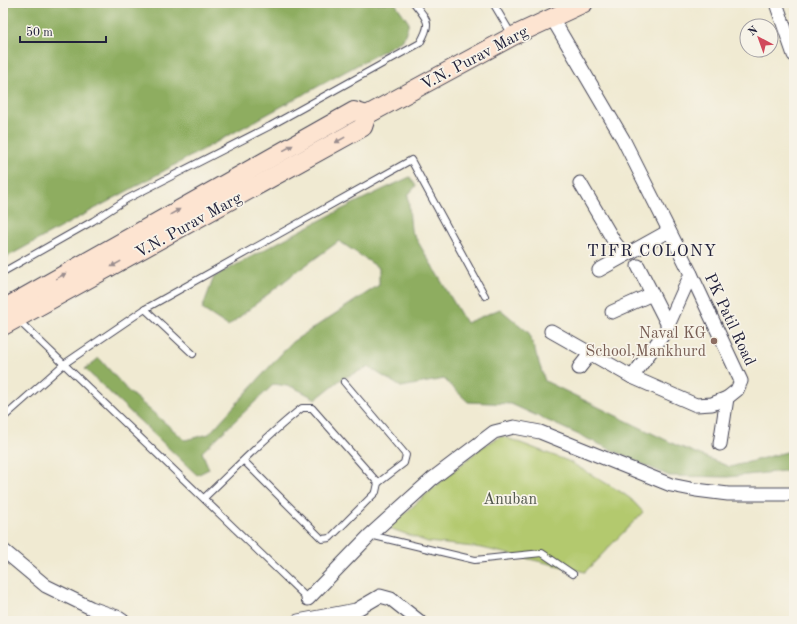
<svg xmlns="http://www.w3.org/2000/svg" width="797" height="624" viewBox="0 0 797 624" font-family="'Old Standard TT',serif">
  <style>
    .green { fill: #b3c96e; stroke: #6a7654 }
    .forest { fill: #8ead61; stroke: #58684e }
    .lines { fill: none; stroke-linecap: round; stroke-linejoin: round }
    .lane-casing { stroke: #414052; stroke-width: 8 }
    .street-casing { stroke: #414052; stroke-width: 15 }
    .secondary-casing { stroke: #414052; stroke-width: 20 }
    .lane { stroke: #fff; stroke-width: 6 }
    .street { stroke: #fff; stroke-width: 13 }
    .secondary { stroke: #fde4d1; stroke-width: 18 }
    .oneway { fill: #9a8d8e }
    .education-dot { fill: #8d6e63; stroke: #f7f3e8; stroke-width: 1.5 }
    .labels { text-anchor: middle; stroke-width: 3.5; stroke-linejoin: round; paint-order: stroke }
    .street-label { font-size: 16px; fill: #22223b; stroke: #f7f3e8 }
    .education-label { font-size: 16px; fill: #785e54; stroke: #f7f3e8; text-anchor: end }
    .park-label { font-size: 16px; fill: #4e544a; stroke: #f7f3e8 }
    .neighbourhood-label { font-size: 17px; letter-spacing: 1px; fill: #22223b; stroke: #f7f3e8 }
  </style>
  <rect width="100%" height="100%" fill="#f7f3e8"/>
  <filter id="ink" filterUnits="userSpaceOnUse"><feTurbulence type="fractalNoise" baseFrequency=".025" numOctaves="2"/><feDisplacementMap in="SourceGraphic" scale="8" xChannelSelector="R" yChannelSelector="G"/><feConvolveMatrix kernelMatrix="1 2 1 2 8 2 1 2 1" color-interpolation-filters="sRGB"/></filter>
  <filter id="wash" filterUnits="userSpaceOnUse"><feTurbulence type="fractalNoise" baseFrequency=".012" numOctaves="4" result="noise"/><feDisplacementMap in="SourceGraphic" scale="16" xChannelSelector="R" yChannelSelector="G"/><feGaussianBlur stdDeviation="0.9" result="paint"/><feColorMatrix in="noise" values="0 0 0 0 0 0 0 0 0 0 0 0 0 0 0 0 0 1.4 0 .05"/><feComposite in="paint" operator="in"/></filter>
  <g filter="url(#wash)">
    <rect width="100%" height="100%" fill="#f0ead2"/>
    <polygon class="green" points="502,436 568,461 621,492 631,499 643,512 585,572 482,548 428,542 389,528 430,491 482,447"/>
    <g class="forest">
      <polygon points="3,3 395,3 409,23 403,40 3,259"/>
      <path d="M410,177L416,186L408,195L411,230L466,323L500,309L529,333L545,381L676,445L730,467L794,450V470L728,477L669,476L511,404L468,402L444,379L401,387L368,367L340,380L316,399L293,387L274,384L202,452L209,469L197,475L85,369L99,358L128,391L185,440L209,434L292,342L379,285V268L339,241L291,276L228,326L202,309L214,277C278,242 343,207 410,177Z"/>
    </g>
  </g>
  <g filter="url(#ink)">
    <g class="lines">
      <defs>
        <g id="lane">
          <polyline points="493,3 512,35"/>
          <path d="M3,272L93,221L127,199L270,126L420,43C432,22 428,21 414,3"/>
          <polyline points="145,309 411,160 485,296"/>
          <polyline points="18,320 308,599"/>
          <polyline points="344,382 406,455 404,463 378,483"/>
          <polyline points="3,418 64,364 145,309 193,354"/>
          <path d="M204,498C236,468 267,435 302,408H312L378,483L376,492L330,538L322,539L244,461"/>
          <polyline points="370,535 475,560 542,553 573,574"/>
        </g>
        <g id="street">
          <polyline points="776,3 794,55"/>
          <polyline points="580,183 615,243 625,255"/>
          <polyline points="638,266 668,325"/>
          <polyline points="599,270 669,231"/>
          <polyline points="612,312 652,294"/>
          <polyline points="551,331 632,377 696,405 712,404 727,398 737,390 741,381 691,274 623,139 552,18"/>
          <polyline points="579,368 590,354"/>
          <polyline points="632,377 665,332 691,274"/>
          <polyline points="720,444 727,398"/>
          <polyline points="3,550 46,586 91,608 117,617 123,621"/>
          <polyline points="308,599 370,535 432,479 494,432 514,427 540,432 671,485 696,490 728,494 794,494"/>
          <polyline points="298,621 356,610 380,596 391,599 419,621"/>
        </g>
        <g id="secondary">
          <polyline points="3,309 354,111 367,115"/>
          <polyline points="3,326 363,127 367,115 513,36 584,3"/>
        </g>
      </defs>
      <use href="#lane" class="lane-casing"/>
      <use href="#street" class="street-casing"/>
      <use href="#secondary" class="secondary-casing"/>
      <use href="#lane" class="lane"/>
      <use href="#street" class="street"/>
      <use href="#secondary" class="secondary"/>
    </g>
    <defs><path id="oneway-solid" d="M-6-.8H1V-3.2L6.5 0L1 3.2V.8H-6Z"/></defs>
    <g class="oneway">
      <use href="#oneway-solid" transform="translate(340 140) rotate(151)"/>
      <use href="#oneway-solid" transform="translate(288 148) rotate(-29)"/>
      <use href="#oneway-solid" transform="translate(175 212) rotate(-29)"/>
      <use href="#oneway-solid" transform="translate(116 264) rotate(151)"/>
      <use href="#oneway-solid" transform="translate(61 276) rotate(-29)"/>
    </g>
  </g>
  <circle class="education-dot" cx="714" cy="341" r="4"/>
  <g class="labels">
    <g class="street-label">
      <text transform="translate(474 57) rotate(-28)" y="6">V.N. Purav Marg</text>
      <text transform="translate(188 224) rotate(-29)" y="6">V.N. Purav Marg</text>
      <text transform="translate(731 319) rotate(65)" y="6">PK Patil Road</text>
    </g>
    <g class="education-label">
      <text x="706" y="338">Naval KG<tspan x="706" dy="18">School,Mankhurd</tspan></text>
    </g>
    <g class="park-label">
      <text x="510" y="504">Anuban</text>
    </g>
    <g class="neighbourhood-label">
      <text x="652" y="256">TIFR COLONY</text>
    </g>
  </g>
  <rect width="797" height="624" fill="none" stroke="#f7f3e8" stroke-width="16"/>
  <g transform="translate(759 38) rotate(319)"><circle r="19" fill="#f7f3e8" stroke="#a29fa3"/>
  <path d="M0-3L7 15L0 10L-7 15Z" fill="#d1495b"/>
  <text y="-6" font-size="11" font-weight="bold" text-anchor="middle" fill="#22223b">N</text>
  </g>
  <path d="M20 36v6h86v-6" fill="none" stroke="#22223b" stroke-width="2"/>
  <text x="26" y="36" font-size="12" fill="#22223b" stroke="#f7f3e8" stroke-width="3" paint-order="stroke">50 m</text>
</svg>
